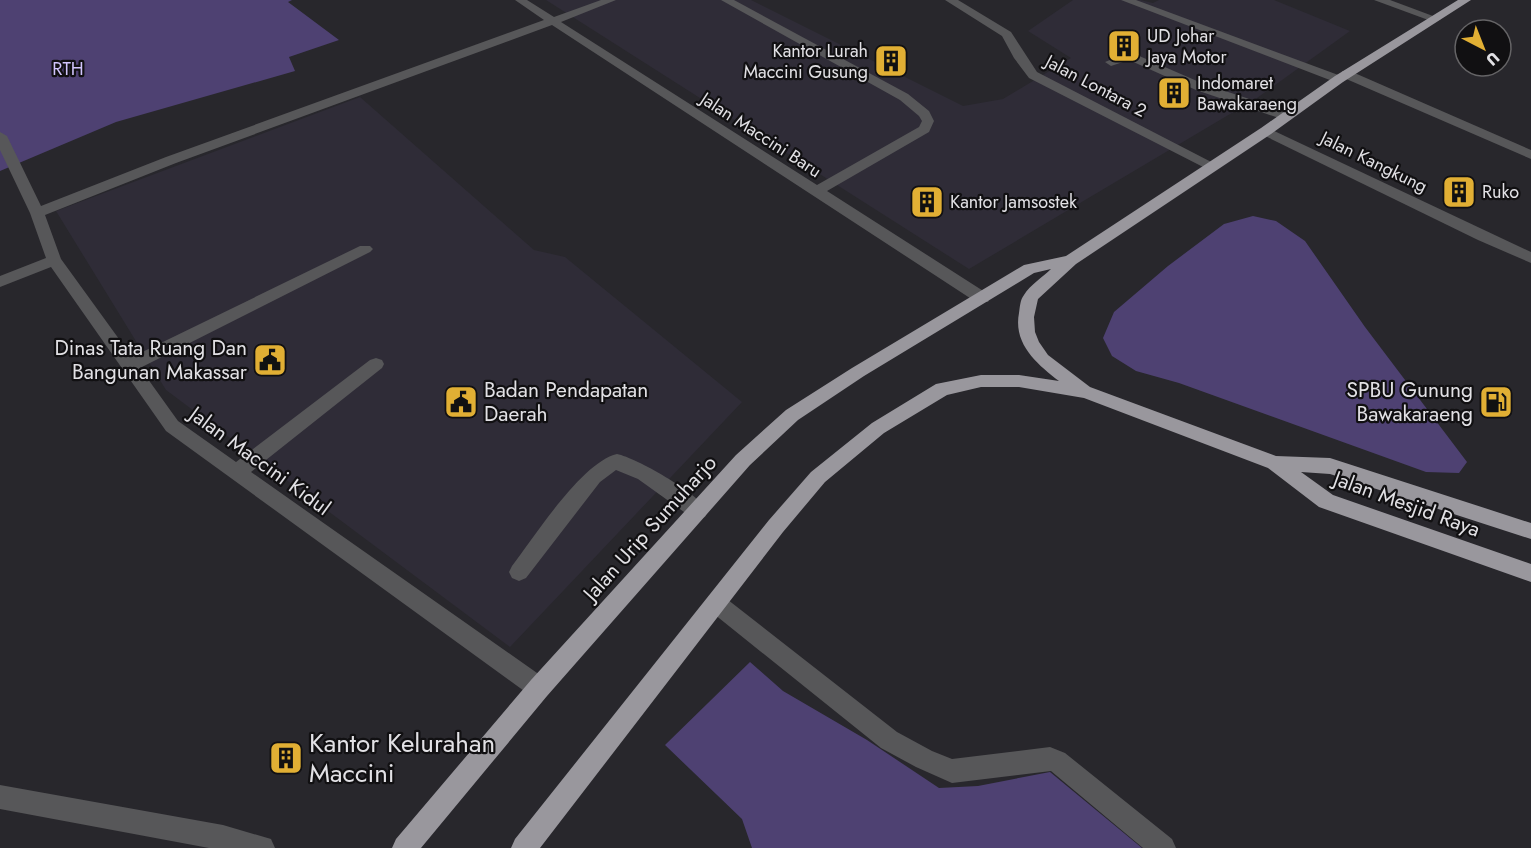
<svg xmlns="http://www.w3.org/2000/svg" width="1531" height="848" viewBox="0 0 1531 848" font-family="Jost,sans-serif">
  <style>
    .built { fill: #2f2c37 }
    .green { fill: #4e4172 }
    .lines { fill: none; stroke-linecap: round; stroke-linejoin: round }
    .minor { fill: #575759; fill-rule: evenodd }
    .highway { fill: #99979d; fill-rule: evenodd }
    .labels { text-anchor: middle; stroke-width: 4.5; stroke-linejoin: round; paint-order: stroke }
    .far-poi-label { font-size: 18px; fill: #e2e1e5; stroke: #111012; text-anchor: start }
    .far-park-label { font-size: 18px; fill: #d1c4fc; stroke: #111012 }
    .far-street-label { font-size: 18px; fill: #e2e1e5; stroke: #111012 }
    .poi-label { font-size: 21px; fill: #e2e1e5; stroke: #111012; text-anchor: end }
    .street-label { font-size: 21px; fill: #e2e1e5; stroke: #111012 }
    .near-poi-label { font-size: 26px; fill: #e2e1e5; stroke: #111012; text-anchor: start }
  </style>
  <rect width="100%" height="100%" fill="#28272c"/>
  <g class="built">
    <polygon points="546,0 751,0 963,106 1003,99 1071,58 1028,31 1073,0 1140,0 1153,3 1159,0 1274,0 1350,31 1257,98 969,269"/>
    <polygon points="360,97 534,250 565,257 742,402 510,647 166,390 56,211"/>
  </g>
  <g class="green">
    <polygon points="0,0 292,0 288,2 339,40 289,57 295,71 116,122 0,171"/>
    <polygon points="1253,216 1276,221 1305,241 1365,327 1467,462 1459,473 1426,472 1179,383 1136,371 1112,356 1103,338 1114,312 1168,266 1224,224"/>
    <polygon points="750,662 783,691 867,740 939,788 978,786 1050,772 1142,848 752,848 742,819 665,745"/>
  </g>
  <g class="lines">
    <g class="minor">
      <polygon points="515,0 527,0 554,17 601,0 616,0 561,22 817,185 919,127 922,121 919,116 900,100 721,0 734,0 908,94 929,111 934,121 929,132 827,191 988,294 990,298 988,302 976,302 552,25 176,163 45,215 61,259 132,357 360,246 370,246 373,249 370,252 140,368 178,421 236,462 370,360 376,358 382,360 384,364 382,368 251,472 547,680 550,688 547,696 539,699 531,696 166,431 51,267 0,287 0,276 46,258 30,213 0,150 0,132 7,136 41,206 166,157 544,20"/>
      <polygon points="945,0 958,0 1011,32 1037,72 1219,166 1212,170 1207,169 1029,78 1014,58 1002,36"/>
      <polygon points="1121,0 1136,0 1341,76 1342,71 1350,71 1531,150 1531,159 1344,78 1343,82 1335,82"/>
      <polygon points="1374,0 1390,0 1441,19 1435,22 1431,21"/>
      <polygon points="1130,52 1204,84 1292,113 1293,116 1287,120 1282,119 1196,90 1129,60 1111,66 1105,62"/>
      <polygon points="1266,127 1531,252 1531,263 1478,240 1261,134 1259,131"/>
      <path d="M617,454C637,458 699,494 708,511L705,517L698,519L691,517L638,479L616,470L600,482L526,578L519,581L512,578L509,572L512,566C535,536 582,462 617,454Z"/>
      <polygon points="716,593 723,596 897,732 932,751 952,759 1050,747 1065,753 1172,839 1176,848 1143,848 1051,771 952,783 916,767 881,748 709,610 705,603 709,596"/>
      <polygon points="0,785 223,825 271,839 275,848 209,848 0,809"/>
    </g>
    <path class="highway" d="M1458,0H1471L1343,82L1271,134L1076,264L1038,299L1034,317L1035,332L1039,342L1048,355L1090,387L1276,456L1330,458L1531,523V539L1330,474L1301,472L1333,495L1531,564V582L1319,507L1268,468L1084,398L1019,387H981L947,395L884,433L825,482L783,532L540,848H511L515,839L769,520L811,472L872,423L936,384L981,375H1019L1059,381C1037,364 1013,344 1019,313C1020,307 1020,300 1024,295C1030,285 1043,277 1051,269L1034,273L864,376L798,420L750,465L547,696L421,848H392L396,839L531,680L736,455L786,410L852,368L1024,265L1066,256L1261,128L1335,76Z"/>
  </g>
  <defs>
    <symbol id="building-square" viewBox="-11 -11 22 22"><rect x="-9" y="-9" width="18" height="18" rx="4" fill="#e1af34" stroke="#111012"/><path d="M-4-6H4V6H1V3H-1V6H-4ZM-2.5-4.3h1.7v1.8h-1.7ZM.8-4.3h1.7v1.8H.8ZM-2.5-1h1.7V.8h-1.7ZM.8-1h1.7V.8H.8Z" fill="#111"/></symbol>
    <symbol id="civic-square" viewBox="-11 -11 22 22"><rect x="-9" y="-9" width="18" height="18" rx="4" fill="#e1af34" stroke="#111012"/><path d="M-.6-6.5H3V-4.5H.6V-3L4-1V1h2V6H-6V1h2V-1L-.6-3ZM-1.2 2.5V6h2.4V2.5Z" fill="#111"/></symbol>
    <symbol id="fuel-square" viewBox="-11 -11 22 22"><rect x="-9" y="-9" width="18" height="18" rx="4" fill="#e1af34" stroke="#111012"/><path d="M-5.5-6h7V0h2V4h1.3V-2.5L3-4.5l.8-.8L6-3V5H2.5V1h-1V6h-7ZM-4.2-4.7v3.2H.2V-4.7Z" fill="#111"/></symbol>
  </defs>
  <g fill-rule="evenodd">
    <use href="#building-square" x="1105" y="27" width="38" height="38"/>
    <use href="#building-square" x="872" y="42" width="38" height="38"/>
    <use href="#building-square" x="1155" y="74" width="38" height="38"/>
    <use href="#building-square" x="1440" y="173" width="38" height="38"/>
    <use href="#building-square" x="908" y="183" width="38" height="38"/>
    <use href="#civic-square" x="251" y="341" width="38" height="38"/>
    <use href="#civic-square" x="442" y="383" width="38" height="38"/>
    <use href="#fuel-square" x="1477" y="383" width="38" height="38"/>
    <use href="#building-square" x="267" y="739" width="38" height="38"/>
  </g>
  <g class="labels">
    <g class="far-poi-label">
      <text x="1147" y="42">UD Johar<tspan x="1147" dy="21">Jaya Motor</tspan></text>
      <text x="868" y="57" text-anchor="end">Kantor Lurah<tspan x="868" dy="21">Maccini Gusung</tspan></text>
      <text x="1197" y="89">Indomaret<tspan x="1197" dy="21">Bawakaraeng</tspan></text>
      <text x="1482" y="198">Ruko</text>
      <text x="950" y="208">Kantor Jamsostek</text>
    </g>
    <g class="far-park-label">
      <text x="68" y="75">RTH</text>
    </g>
    <g class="far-street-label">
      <text transform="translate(1096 86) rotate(28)" y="6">Jalan Lontara 2</text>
      <text transform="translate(761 135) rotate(33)" y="6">Jalan Maccini Baru</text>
      <text transform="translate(1374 162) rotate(26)" y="6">Jalan Kangkung</text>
    </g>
    <g class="poi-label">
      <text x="247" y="355">Dinas Tata Ruang Dan<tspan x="247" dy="24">Bangunan Makassar</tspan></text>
      <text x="484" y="397" text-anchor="start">Badan Pendapatan<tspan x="484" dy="24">Daerah</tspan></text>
      <text x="1473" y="397">SPBU Gunung<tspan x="1473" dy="24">Bawakaraeng</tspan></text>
    </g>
    <g class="street-label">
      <text transform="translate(260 461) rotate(36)" y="7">Jalan Maccini Kidul</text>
      <text transform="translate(1407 504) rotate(20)" y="7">Jalan Mesjid Raya</text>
      <text transform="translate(650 528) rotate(-48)" y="7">Jalan Urip Sumuharjo</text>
    </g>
    <g class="near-poi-label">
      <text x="309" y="752">Kantor Kelurahan<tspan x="309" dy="30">Maccini</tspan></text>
    </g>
  </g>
  <g transform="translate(1483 48) rotate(138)"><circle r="28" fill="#111012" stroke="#656466" stroke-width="1.5"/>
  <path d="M0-4.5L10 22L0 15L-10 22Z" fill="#e1af34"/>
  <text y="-9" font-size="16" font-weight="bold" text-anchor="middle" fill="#e2e1e5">U</text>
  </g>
</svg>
